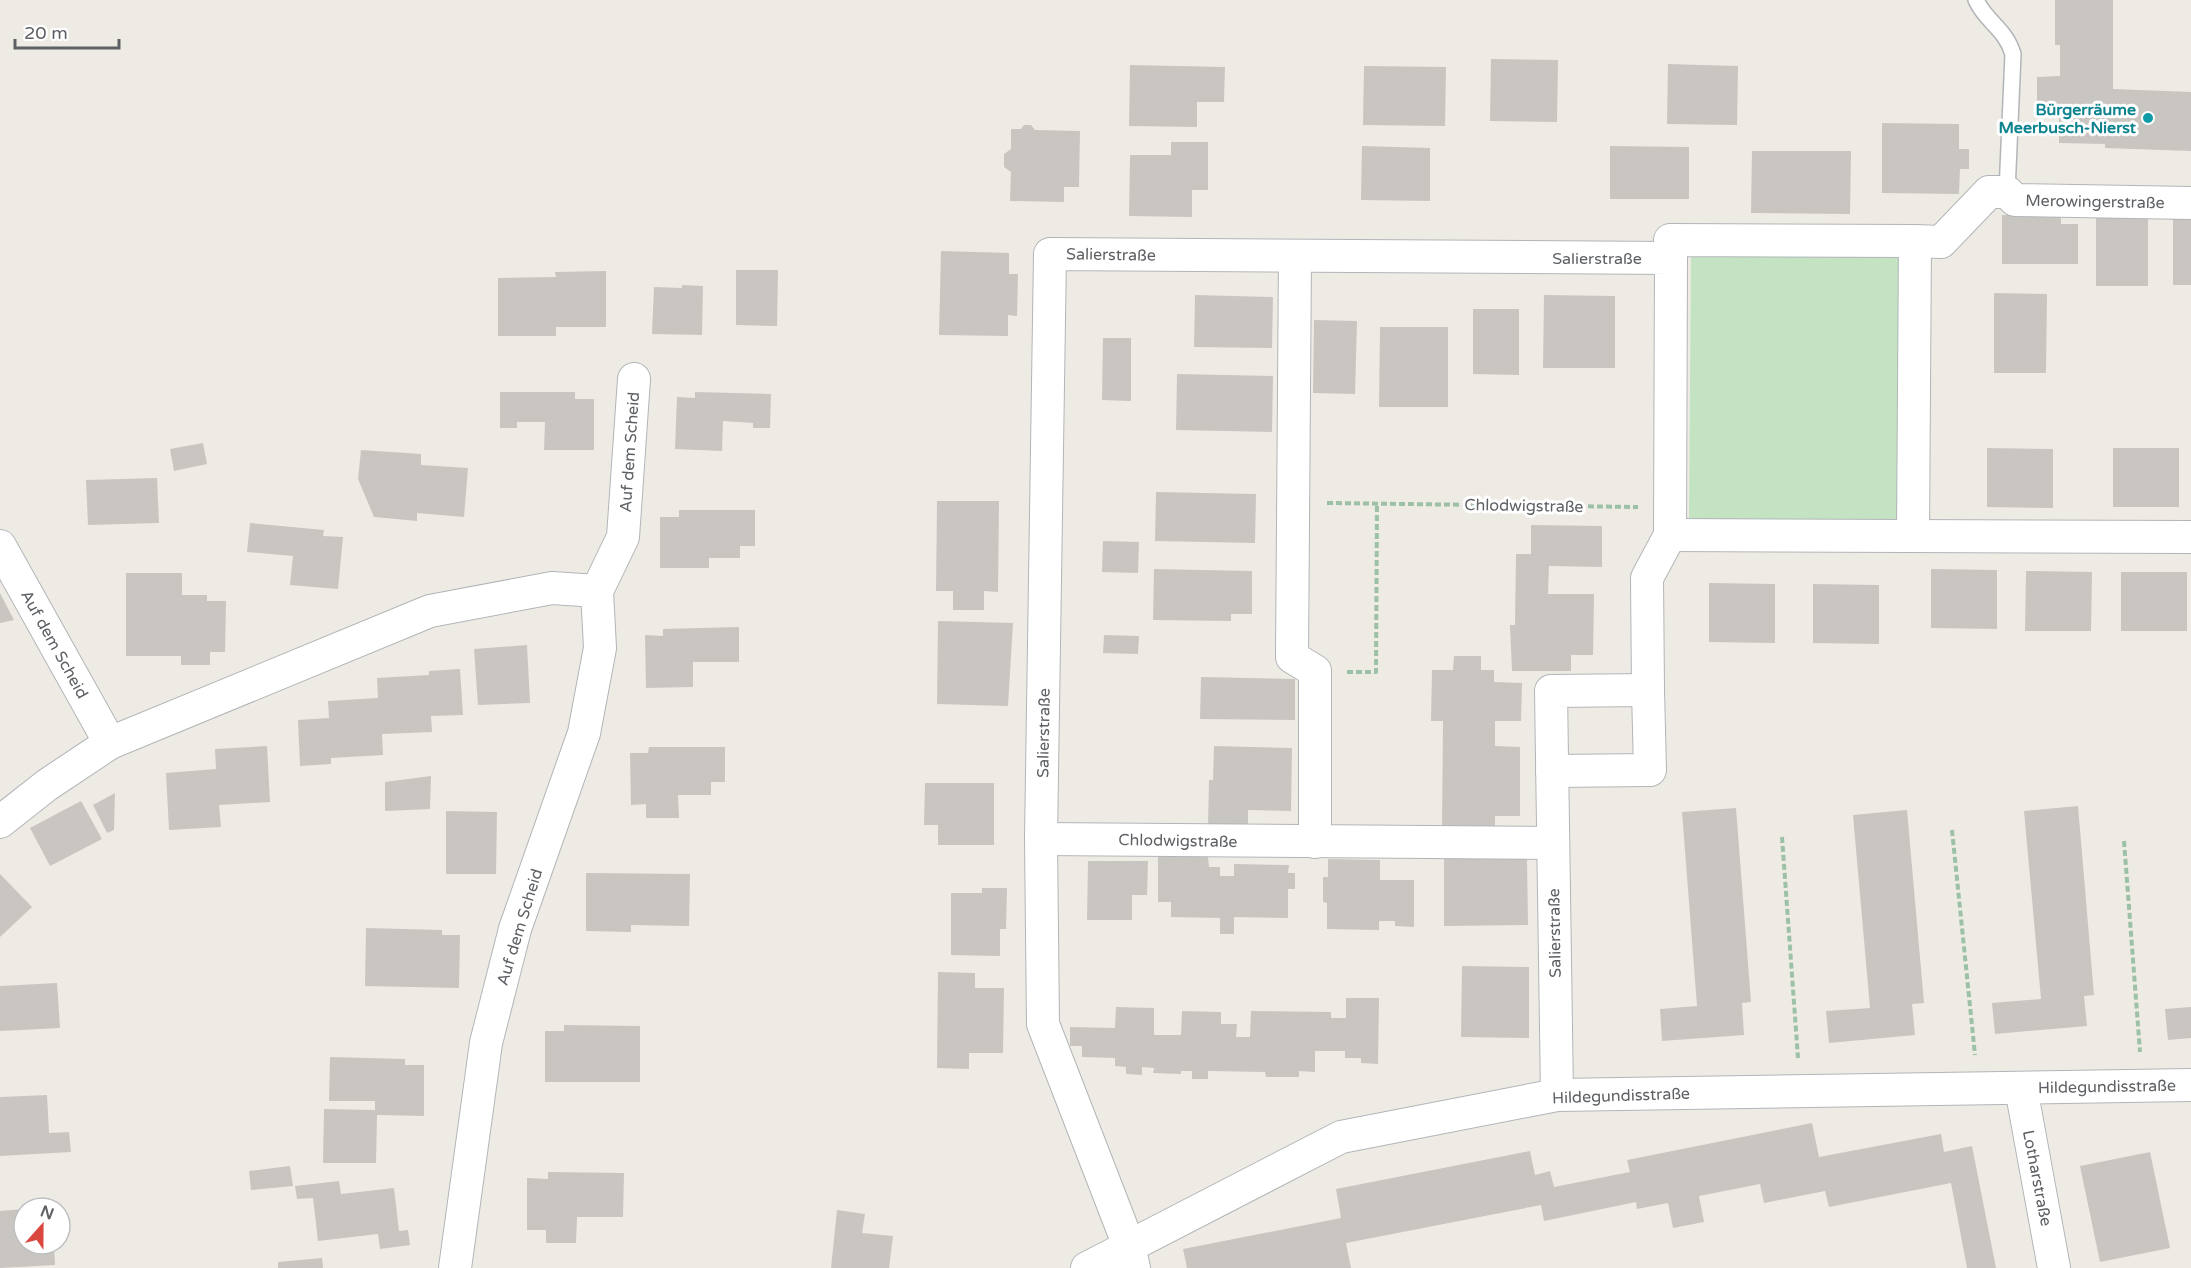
<svg xmlns="http://www.w3.org/2000/svg" width="2191" height="1268" viewBox="0 0 2191 1268" font-family="'Varela Round',sans-serif">
  <style>
    .green { fill: #c4e3c3 }
    .building { fill: #c9c6c2 }
    .lines { fill: none; stroke-linecap: round; stroke-linejoin: round }
    .lane-casing { stroke: #b2b5b8; stroke-width: 18 }
    .street-casing { stroke: #b2b5b8; stroke-width: 34 }
    .path { stroke: #9cc1a6; stroke-width: 4; stroke-dasharray: 6 3; stroke-linecap: butt }
    .lane { stroke: #fff; stroke-width: 15 }
    .street { stroke: #fff; stroke-width: 32 }
    .culture-dot { fill: #0f9aa8; stroke: #fff; stroke-width: 2 }
    .labels { text-anchor: middle; stroke-width: 6; stroke-linejoin: round; paint-order: stroke }
    .culture-label { font-size: 16px; font-weight: bold; fill: #0d838f; stroke: #fff; text-anchor: end }
    .street-label { font-size: 16px; fill: #5d6064; stroke: #fff }
  </style>
  <rect width="100%" height="100%" fill="#eeebe5"/>
  <polygon class="green" points="1691,252 1901,254 1899,521 1689,519"/>
  <g class="building">
    <polygon points="2055,0 2113,0 2113,89 2191,92 2191,151 2105,148 2105,144 2059,143 2059,109 2037,109 2037,77 2060,76 2060,45 2055,45"/>
    <polygon points="1491,59 1558,60 1557,122 1490,121"/>
    <polygon points="1668,64 1738,66 1737,125 1667,124"/>
    <polygon points="1130,65 1225,67 1224,102 1197,102 1197,127 1129,126"/>
    <polygon points="1364,66 1446,67 1445,126 1363,125"/>
    <polygon points="1882,123 1959,124 1959,149 1969,149 1969,169 1960,169 1959,194 1882,193"/>
    <polygon points="1024,125 1031,125 1035,130 1080,131 1079,187 1064,187 1064,202 1010,201 1011,172 1004,167 1004,154 1011,149 1011,129 1021,129"/>
    <polygon points="1171,142 1208,142 1208,190 1192,190 1192,217 1129,216 1130,155 1171,155"/>
    <polygon points="1362,146 1430,148 1430,201 1361,200"/>
    <polygon points="1610,146 1689,147 1689,199 1610,199"/>
    <polygon points="1752,151 1851,151 1850,214 1751,213"/>
    <polygon points="2002,215 2061,215 2061,224 2078,224 2078,264 2002,264"/>
    <rect x="2096" y="217" width="52" height="69"/>
    <rect x="2173" y="217" width="18" height="68"/>
    <polygon points="941,251 1009,253 1009,274 1018,274 1017,316 1008,315 1008,336 939,335"/>
    <polygon points="736,270 778,270 777,326 736,325"/>
    <polygon points="606,271 606,327 556,327 556,336 498,336 498,278 556,277 555,272"/>
    <polygon points="682,285 703,286 702,335 652,334 654,287 682,288"/>
    <polygon points="1994,293 2047,294 2046,373 1994,373"/>
    <polygon points="1195,295 1273,297 1272,348 1194,347"/>
    <polygon points="1544,295 1615,296 1615,368 1543,368"/>
    <polygon points="1473,309 1519,309 1519,375 1473,374"/>
    <polygon points="1314,320 1357,321 1355,394 1313,393"/>
    <polygon points="1380,327 1448,327 1448,407 1379,407"/>
    <polygon points="1103,338 1131,338 1131,401 1102,400"/>
    <polygon points="1177,374 1273,376 1272,432 1176,430"/>
    <polygon points="500,392 575,392 575,399 594,399 594,450 544,450 545,422 517,422 517,428 500,428"/>
    <polygon points="695,392 771,394 770,428 753,428 753,423 723,421 722,451 675,449 677,397 695,398"/>
    <polygon points="203,443 207,464 174,471 170,449"/>
    <polygon points="1987,448 2053,449 2053,508 1987,507"/>
    <rect x="2113" y="448" width="66" height="59"/>
    <polygon points="361,450 421,454 421,465 468,468 464,517 417,513 417,521 374,517 358,479"/>
    <polygon points="157,478 159,523 88,525 86,480"/>
    <polygon points="1156,492 1256,494 1255,543 1155,541"/>
    <polygon points="937,501 999,501 998,592 984,591 984,610 953,610 953,591 936,591"/>
    <polygon points="679,510 755,510 755,546 740,546 740,558 709,558 709,568 660,568 660,517 679,517"/>
    <polygon points="250,523 324,530 323,536 343,537 338,589 290,585 293,556 247,552"/>
    <polygon points="1531,525 1602,526 1602,567 1549,566 1548,594 1594,594 1593,655 1571,655 1571,671 1512,671 1510,625 1515,625 1516,554 1531,554"/>
    <polygon points="1103,541 1139,542 1138,573 1102,572"/>
    <polygon points="1154,569 1252,571 1252,614 1231,614 1231,621 1153,620"/>
    <polygon points="1931,569 1997,570 1997,629 1931,628"/>
    <polygon points="2026,571 2092,572 2091,631 2025,631"/>
    <rect x="2121" y="572" width="66" height="59"/>
    <polygon points="126,573 182,573 182,595 207,595 207,601 226,601 225,652 210,652 210,665 181,665 181,656 126,656"/>
    <polygon points="1709,583 1775,584 1775,643 1709,642"/>
    <polygon points="1813,584 1879,585 1879,644 1813,643"/>
    <polygon points="0,593 14,620 0,623"/>
    <polygon points="938,621 1013,623 1008,706 937,704"/>
    <polygon points="739,627 739,662 693,662 693,687 646,688 645,635 663,636 663,629"/>
    <polygon points="1104,635 1139,636 1138,654 1103,653"/>
    <polygon points="527,645 530,703 478,705 474,649"/>
    <polygon points="1454,656 1481,656 1481,670 1494,670 1494,682 1522,683 1521,721 1495,721 1495,746 1520,747 1520,816 1495,816 1495,828 1442,827 1443,721 1431,721 1432,670 1453,670"/>
    <polygon points="460,669 463,715 431,716 432,732 382,734 383,755 331,758 331,764 300,766 298,720 329,718 328,701 378,698 377,678 429,675 429,671"/>
    <polygon points="1201,677 1295,679 1295,720 1200,719"/>
    <polygon points="267,746 270,802 219,805 221,827 169,830 166,773 216,769 215,749"/>
    <polygon points="1214,746 1292,748 1291,811 1248,810 1248,826 1208,825 1209,780 1213,780"/>
    <polygon points="649,747 725,747 725,782 711,782 711,795 678,795 679,818 646,818 646,804 631,805 630,753 648,753"/>
    <polygon points="431,776 430,809 385,811 385,782"/>
    <polygon points="925,783 994,783 994,845 938,845 938,825 924,825"/>
    <polygon points="115,793 114,830 107,833 93,805"/>
    <polygon points="81,801 102,839 50,866 30,828"/>
    <polygon points="2078,806 2094,995 2084,996 2087,1026 1995,1034 1992,1003 2041,999 2024,811"/>
    <polygon points="1736,808 1751,1002 1742,1003 1744,1035 1662,1041 1660,1009 1697,1006 1682,812"/>
    <polygon points="1907,810 1924,1003 1912,1004 1915,1035 1829,1043 1826,1011 1870,1008 1853,815"/>
    <polygon points="446,811 497,812 496,874 446,874"/>
    <polygon points="1158,856 1208,857 1209,867 1220,867 1220,876 1234,876 1234,864 1289,865 1288,873 1295,873 1295,889 1288,889 1288,918 1234,917 1234,934 1220,934 1220,918 1171,917 1171,902 1158,902"/>
    <polygon points="1444,858 1527,858 1528,925 1444,926"/>
    <polygon points="1328,859 1380,860 1380,880 1414,880 1414,927 1395,926 1395,921 1379,921 1379,930 1327,929 1327,903 1323,902 1323,877 1328,877"/>
    <polygon points="1088,861 1148,861 1147,895 1132,895 1132,920 1087,920"/>
    <polygon points="586,873 690,874 689,926 631,925 631,932 586,931"/>
    <polygon points="0,874 32,907 0,937"/>
    <polygon points="982,888 1007,888 1006,929 1000,929 1000,956 951,955 951,893 982,893"/>
    <polygon points="366,928 442,930 442,935 460,935 459,988 365,986"/>
    <polygon points="1462,966 1529,967 1529,1038 1461,1037"/>
    <polygon points="938,972 975,973 975,988 1004,988 1003,1053 969,1053 969,1069 937,1068"/>
    <polygon points="57,983 60,1028 0,1031 0,986"/>
    <polygon points="1346,998 1379,998 1378,1064 1361,1063 1361,1058 1345,1058 1345,1051 1315,1051 1315,1072 1299,1071 1299,1077 1266,1077 1265,1072 1208,1071 1208,1079 1192,1079 1192,1071 1181,1071 1181,1074 1153,1073 1154,1068 1142,1067 1142,1075 1126,1074 1126,1067 1115,1066 1115,1058 1082,1057 1082,1046 1070,1046 1070,1027 1115,1028 1116,1007 1154,1008 1154,1035 1181,1035 1182,1011 1221,1012 1221,1024 1237,1024 1236,1037 1250,1037 1251,1011 1331,1012 1331,1018 1346,1018"/>
    <polygon points="2191,1007 2191,1038 2168,1040 2165,1009"/>
    <polygon points="564,1025 640,1026 640,1082 545,1082 545,1031 564,1031"/>
    <polygon points="330,1057 405,1059 405,1065 424,1065 424,1116 377,1115 376,1163 323,1163 324,1109 375,1110 375,1101 329,1101"/>
    <polygon points="47,1095 49,1133 69,1132 71,1152 0,1156 0,1097"/>
    <polygon points="1812,1123 1819,1157 1941,1134 1944,1152 1972,1146 1996,1268 1967,1268 1951,1183 1829,1207 1825,1191 1764,1203 1760,1184 1699,1196 1704,1222 1673,1228 1668,1203 1637,1209 1636,1202 1544,1221 1541,1205 1346,1243 1351,1268 1187,1268 1183,1249 1341,1218 1336,1189 1530,1151 1535,1175 1550,1171 1554,1187 1630,1172 1627,1160"/>
    <polygon points="2150,1152 2170,1248 2100,1262 2080,1166"/>
    <polygon points="290,1166 293,1186 251,1190 249,1171"/>
    <polygon points="548,1172 624,1173 623,1217 577,1217 576,1243 546,1243 546,1230 527,1230 527,1178 548,1179"/>
    <polygon points="339,1181 341,1194 394,1188 399,1231 408,1230 410,1245 380,1249 378,1234 318,1241 313,1198 297,1199 295,1186"/>
    <polygon points="24,1209 24,1244 54,1244 55,1265 0,1268 0,1211"/>
    <polygon points="837,1210 865,1214 862,1233 893,1236 889,1268 831,1268"/>
    <polygon points="322,1258 323,1268 278,1268 278,1262"/>
  </g>
  <g class="lines">
    <defs>
      <path id="lane" d="M1976,0C1986,22 2005,28 2013,54L2007,192"/>
      <g id="street">
        <polyline points="1915,241 1941,242 1989,192 2007,192 2015,200 2191,203"/>
        <polyline points="1295,256 1292,657 1315,671 1315,842"/>
        <polyline points="1671,258 1670,240 1915,241 1913,536"/>
        <polyline points="1670,535 2191,537"/>
        <polyline points="0,546 110,743"/>
        <polyline points="1552,771 1650,770 1648,690"/>
        <polyline points="0,822 47,785 110,743 430,611 552,588 597,591"/>
        <polyline points="1041,839 1553,843"/>
        <polyline points="2021,1088 2054,1268"/>
        <polyline points="455,1268 486,1043 515,929 584,733 600,648 597,591 623,537 634,379"/>
        <polyline points="1087,1268 1341,1137 1557,1095 2191,1085"/>
        <polyline points="1134,1268 1129,1246 1043,1024 1041,839 1050,254 1671,258 1670,535 1647,578 1648,690 1551,691 1557,1095"/>
      </g>
    </defs>
    <use href="#lane" class="lane-casing"/>
    <use href="#street" class="street-casing"/>
    <g class="path">
      <polyline points="1327,503 1638,507"/>
      <polyline points="1347,672 1376,672 1377,503"/>
      <polyline points="1952,830 1975,1055"/>
      <polyline points="1782,837 1798,1058"/>
      <polyline points="2124,841 2140,1052"/>
    </g>
    <use href="#lane" class="lane"/>
    <use href="#street" class="street"/>
  </g>
  <circle class="culture-dot" cx="2148" cy="118" r="6"/>
  <g class="labels">
    <g class="culture-label">
      <text x="2136" y="115">Bürgerräume<tspan x="2136" dy="18">Meerbusch-Nierst</tspan></text>
    </g>
    <g class="street-label">
      <text transform="translate(2095 201) rotate(1)" y="6">Merowingerstraße</text>
      <text transform="translate(1111 254) rotate(1)" y="6">Salierstraße</text>
      <text x="1597" y="264">Salierstraße</text>
      <text transform="translate(629 452) rotate(-86)" y="6">Auf dem Scheid</text>
      <text transform="translate(1524 505) rotate(1)" y="6">Chlodwigstraße</text>
      <text transform="translate(55 644) rotate(61)" y="6">Auf dem Scheid</text>
      <text transform="translate(1043 733) rotate(-89)" y="6">Salierstraße</text>
      <text transform="translate(1178 840) rotate(1)" y="6">Chlodwigstraße</text>
      <text transform="translate(519 927) rotate(-73)" y="6">Auf dem Scheid</text>
      <text transform="translate(1554 933) rotate(-91)" y="6">Salierstraße</text>
      <text transform="translate(2107 1086) rotate(-1)" y="6">Hildegundisstraße</text>
      <text transform="translate(1621 1095) rotate(-2)" y="6">Hildegundisstraße</text>
      <text transform="translate(2038 1178) rotate(79)" y="6">Lotharstraße</text>
    </g>
  </g>
  <g transform="translate(42 1226) rotate(21)"><circle r="28" fill="#ffffff" stroke="#bebfc1" stroke-width="1.5"/>
  <path d="M0-4.5L10 22L0 15L-10 22Z" fill="#da473f"/>
  <text y="-9" font-size="16" font-weight="bold" text-anchor="middle" fill="#5d6064">N</text>
  </g>
  <path d="M15 39v9h104v-9" fill="none" stroke="#5d6064" stroke-width="3"/>
  <text x="24" y="39" font-size="18" fill="#5d6064" stroke="#ffffff" stroke-width="4.5" paint-order="stroke">20 m</text>
</svg>
